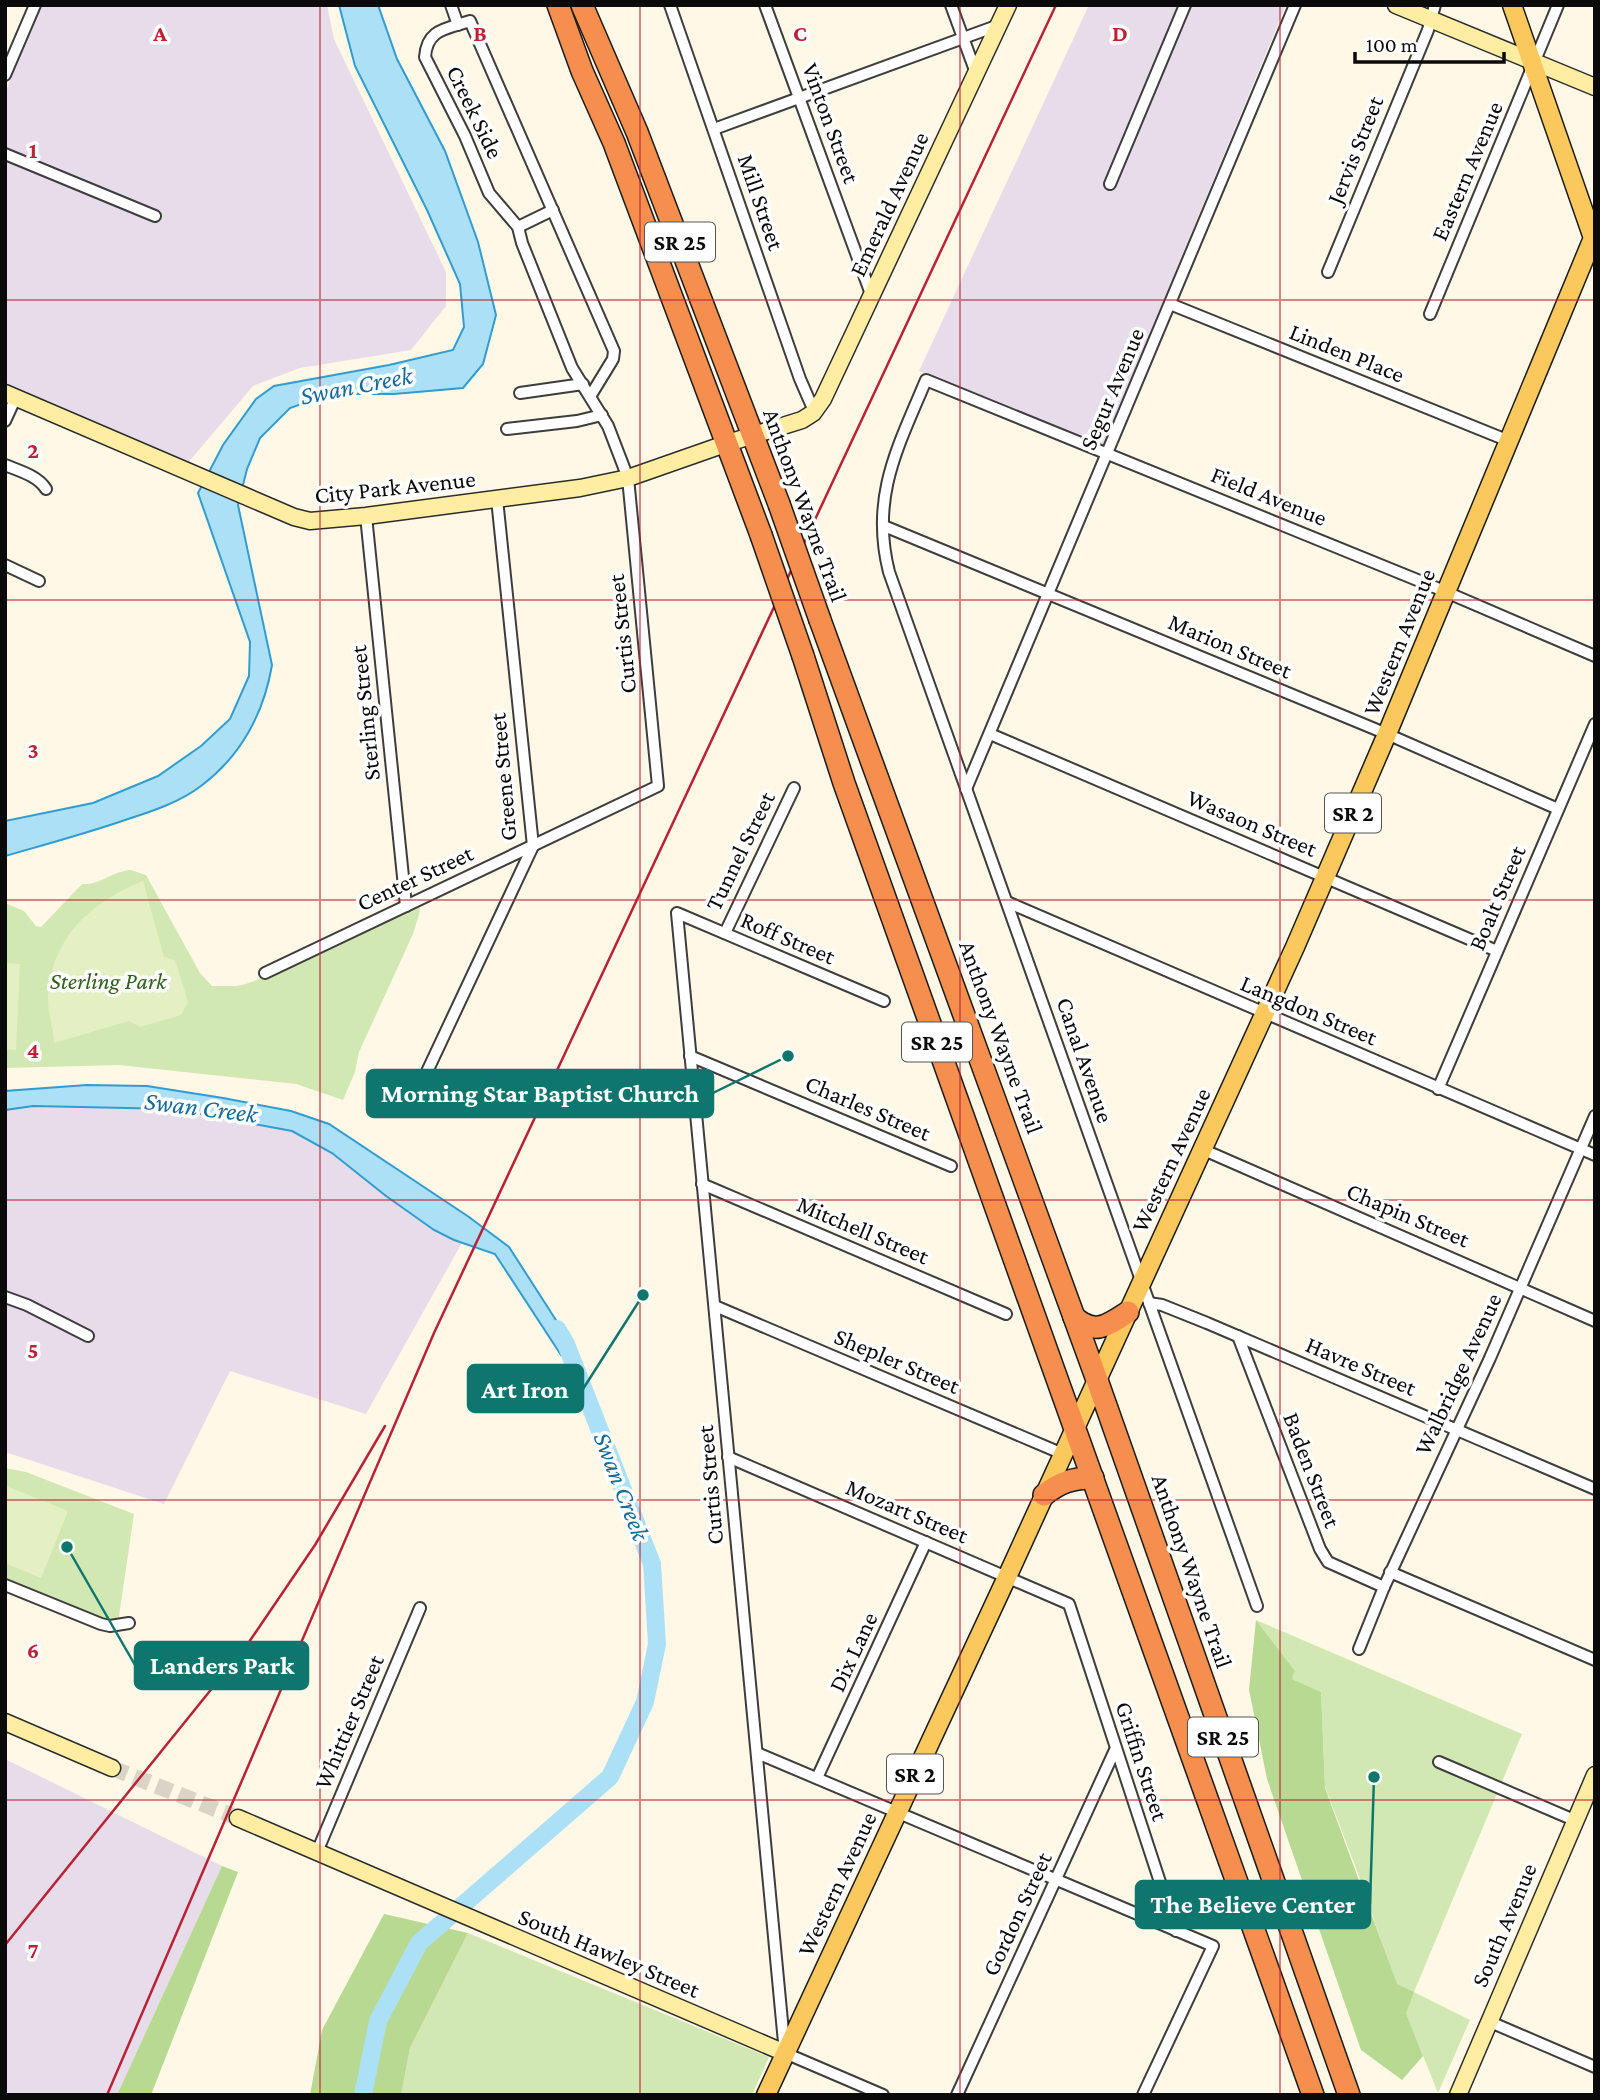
<svg xmlns="http://www.w3.org/2000/svg" width="1600" height="2100" viewBox="0 0 1600 2100" font-family="'Crimson Pro',serif">
  <style>
    .industrial { fill: #e7ddea }
    .green { fill: #d2e8b2 }
    .forest { fill: #b7d991 }
    .pitch { fill: #e4f0c4 }
    .water { fill: #ace0f6; stroke: #329cce; stroke-width: 2 }
    .lines { fill: none; stroke-linecap: round; stroke-linejoin: round }
    .river { stroke: #ace0f6; stroke-width: 18 }
    .secondary-tunnel { stroke: #dad4c6; stroke-width: 16; stroke-dasharray: 16 8; stroke-linecap: butt }
    .street-casing { stroke: #3d3d3d; stroke-width: 14 }
    .secondary-casing { stroke: #2c2c2c; stroke-width: 19 }
    .primary-casing { stroke: #1b1b1b; stroke-width: 21 }
    .highway-casing { stroke: #1b1b1b; stroke-width: 24 }
    .street { stroke: #fff; stroke-width: 10 }
    .secondary { stroke: #ffeea2; stroke-width: 16 }
    .primary { stroke: #fac85c; stroke-width: 18 }
    .highway { stroke: #f68e4e; stroke-width: 21 }
    .rail { stroke: #ba2235; stroke-width: 2.5 }
    .highway-bridge-casing { stroke: #1b1b1b; stroke-width: 24; stroke-linecap: butt }
    .highway-bridge { stroke: #f68e4e; stroke-width: 21 }
    .grid { fill: none; stroke: #ba2235; stroke-width: 2; stroke-opacity: 0.55 }
    .labels { text-anchor: middle; stroke-width: 7; stroke-linejoin: round; paint-order: stroke }
    .shield { fill: #fff; stroke: #545454; stroke-width: 2 }
    .shield-label { font-size: 23px; font-weight: bold; fill: #0a0a0a }
    .street-label { font-size: 24px; fill: #0a0a0a; stroke: #fff }
    .park-label { font-size: 24px; font-style: italic; fill: #2f611b; stroke: #fff }
    .water-label { font-size: 26px; font-style: italic; fill: #146a9b; stroke: #fff }
    .grid-label { font-size: 23px; text-anchor: middle; font-weight: bold; fill: #ba2235; stroke: #fff; stroke-width: 7; stroke-linejoin: round; paint-order: stroke }
    .leader { fill: none; stroke: #0f766e; stroke-width: 2.5 }
    .callout-dot { fill: #0f766e; stroke: #fff; stroke-width: 2.5 }
    .callout { fill: #0f766e; stroke: #0f766e; stroke-width: 2.5 }
    .callout-label { font-size: 26px; text-anchor: middle; font-weight: bold; fill: #fff }
  </style>
  <rect width="100%" height="100%" fill="#fff8e7"/>
  <g class="industrial">
    <polygon points="42,5 327,5 334,39 446,272 446,306 411,350 300,368 253,386 187,464 5,385 5,93"/>
    <polygon points="1089,5 1286,5 1103,446 919,371"/>
    <polygon points="87,1085 147,1086 291,1111 329,1124 401,1172 468,1232 366,1414 230,1371 164,1504 5,1452 5,1092"/>
    <polygon points="5,1759 222,1866 117,2095 5,2095"/>
  </g>
  <g class="green">
    <path d="M131,870L146,875L200,973L212,986H237L246,984L272,974L418,902L420,911L413,934L359,1052L355,1072L343,1100L296,1084L119,1065L5,1068V903L24,911L36,926L41,927L82,884C101,885 112,871 131,870Z"/>
    <path d="M5,1468L26,1472L134,1514L118,1623H110C75,1609 41,1593 5,1580Z"/>
    <polygon points="1256,1620 1522,1734 1414,1992 1470,2020 1438,2093 1406,2013 1356,1868 1325,1787 1321,1692 1292,1679 1295,1671"/>
    <polygon points="468,1933 769,2057 752,2095 401,2095 410,2048"/>
  </g>
  <g class="forest">
    <polygon points="1256,1620 1295,1671 1292,1679 1321,1692 1325,1788 1397,1984 1414,1992 1406,2013 1423,2056 1402,2080 1361,2050 1267,1779 1249,1690"/>
    <polygon points="222,1866 238,1872 151,2095 117,2095"/>
    <polygon points="384,1914 468,1933 410,2048 401,2095 310,2095 322,2030"/>
  </g>
  <g class="pitch">
    <path d="M143,881L164,957L175,960L188,1002L181,1015L140,1027L129,1021L54,1043C54,1029 48,1015 48,1000C50,939 89,903 143,881Z"/>
    <polygon points="5,963 20,964 16,1050 5,1049"/>
    <polygon points="6,1486 68,1511 41,1578 5,1563"/>
  </g>
  <g class="water">
    <path d="M339,5H378L397,59L445,151L478,242L496,315L483,364L463,388L394,394H329L290,408L260,438L247,469L238,505L272,665C264,713 241,756 201,786C180,802 153,811 128,819C88,833 47,844 5,856V821L93,803L158,776L201,746L230,719L249,676L250,642L198,493L223,445L256,399L274,386L389,365L453,350L464,327L460,284L427,210L355,66Z"/>
    <polygon points="87,1085 147,1086 223,1098 291,1111 329,1124 469,1217 509,1247 572,1345 561,1355 495,1254 454,1240 434,1230 386,1196 332,1153 292,1131 174,1109 33,1106 5,1110 5,1091"/>
  </g>
  <g class="lines">
    <polyline class="river" points="363,2095 378,2021 419,1943 610,1777 645,1702 657,1644 652,1564 566,1344 557,1329"/>
    <polyline class="secondary-tunnel" points="112,1768 238,1818"/>
    <defs>
      <g id="street">
        <polyline points="451,5 458,25"/>
        <polyline points="670,5 800,379 814,411"/>
        <polyline points="765,5 871,294"/>
        <polyline points="951,5 976,73"/>
        <polyline points="5,75 35,5"/>
        <polyline points="714,129 999,25"/>
        <polyline points="5,154 155,216"/>
        <polyline points="1110,184 1185,5"/>
        <polyline points="518,227 553,210"/>
        <polyline points="1328,272 1428,30 1435,5"/>
        <polyline points="1170,304 1509,441"/>
        <polyline points="1430,314 1558,5"/>
        <polyline points="520,393 583,384"/>
        <polyline points="5,421 16,397"/>
        <polyline points="507,429 577,421 602,415"/>
        <path d="M5,465C20,471 38,476 46,489"/>
        <polyline points="366,516 406,906"/>
        <polyline points="884,526 1387,734 1558,809"/>
        <polyline points="5,565 39,581"/>
        <polyline points="990,734 1497,951"/>
        <polyline points="966,789 1295,5"/>
        <polyline points="1007,902 1595,1155"/>
        <polyline points="725,933 794,788"/>
        <path d="M265,973L658,786L628,478L608,426L572,368L522,243L518,227L489,193L465,136L425,57C427,29 446,29 470,21L614,351L613,359L591,395"/>
        <polyline points="690,1056 951,1166"/>
        <polyline points="1438,1089 1595,724"/>
        <polyline points="409,1110 533,846 497,499"/>
        <polyline points="1204,1150 1595,1321"/>
        <polyline points="702,1184 1006,1314"/>
        <polyline points="5,1297 27,1305 88,1336"/>
        <polyline points="1149,1303 1162,1305 1207,1323 1595,1489"/>
        <polyline points="715,1306 1063,1454"/>
        <polyline points="1238,1336 1320,1549 1328,1562 1384,1587"/>
        <polyline points="728,1457 1069,1604 1176,1931"/>
        <polyline points="1390,1572 1595,1660"/>
        <polyline points="5,1585 101,1624 110,1626 129,1623"/>
        <path d="M1257,1606L889,572C870,497 898,447 926,380L1432,586L1595,656"/>
        <polyline points="1359,1649 1384,1587 1490,1358 1595,1116"/>
        <polyline points="757,1753 1213,1946 1143,2095"/>
        <polyline points="1439,1762 1574,1820"/>
        <polyline points="817,1778 926,1542"/>
        <polyline points="317,1852 420,1608"/>
        <polyline points="1488,2021 1595,2067"/>
        <polyline points="883,2095 785,2053 677,913 884,1001"/>
        <polyline points="957,2095 1115,1750"/>
      </g>
      <g id="secondary">
        <polyline points="1396,5 1595,87"/>
        <polyline points="5,393 294,517 310,521 366,516 580,488 628,478 728,443 802,420 813,413 823,399 1008,5"/>
        <polyline points="5,1722 112,1768"/>
        <polyline points="238,1818 785,2053"/>
        <polyline points="1458,2095 1595,1775"/>
      </g>
      <polyline id="primary" points="766,2095 1007,1577 1295,947 1387,734 1593,238 1512,5"/>
      <g id="highway">
        <polyline points="558,5 582,71 614,143 761,535"/>
        <polyline points="582,5 637,132 779,504"/>
        <polyline points="820,620 1097,1380 1349,2095"/>
        <polyline points="803,656 844,783 1313,2095"/>
        <path d="M1074,1317C1095,1336 1108,1325 1128,1312"/>
        <path d="M1044,1495C1060,1482 1073,1478 1093,1478"/>
      </g>
    </defs>
    <use href="#street" class="street-casing"/>
    <use href="#secondary" class="secondary-casing"/>
    <use href="#primary" class="primary-casing"/>
    <use href="#highway" class="highway-casing"/>
    <use href="#street" class="street"/>
    <use href="#secondary" class="secondary"/>
    <use href="#primary" class="primary"/>
    <use href="#highway" class="highway"/>
    <g class="rail">
      <polyline points="5,1945 247,1645 315,1545 385,1426"/>
      <polyline points="107,2095 434,1333 1056,5"/>
    </g>
    <defs>
      <g id="highway-bridge">
        <polyline points="779,504 820,620"/>
        <polyline points="761,535 803,656"/>
      </g>
    </defs>
    <use href="#highway-bridge" class="highway-bridge-casing"/>
    <use href="#highway-bridge" class="highway-bridge"/>
  </g>
  <path class="grid" d="M320,5V2095M640,5V2095M960,5V2095M1280,5V2095M5,300H1595M5,600H1595M5,900H1595M5,1200H1595M5,1500H1595M5,1800H1595"/>
  <g class="labels">
    <g class="shield">
      <rect x="645" y="222.5" width="70" height="39" rx="5"/>
      <rect x="1325" y="793.5" width="56" height="39" rx="5"/>
      <rect x="902" y="1022.5" width="70" height="39" rx="5"/>
      <rect x="1188" y="1717.5" width="70" height="39" rx="5"/>
      <rect x="887" y="1754.5" width="56" height="39" rx="5"/>
    </g>
    <g class="shield-label">
      <text x="680" y="250">SR 25</text>
      <text x="1353" y="821">SR 2</text>
      <text x="937" y="1050">SR 25</text>
      <text x="1223" y="1745">SR 25</text>
      <text x="915" y="1782">SR 2</text>
    </g>
    <g class="street-label">
      <text transform="translate(475 112) rotate(64)" y="8">Creek Side</text>
      <text transform="translate(831 123) rotate(70)" y="8">Vinton Street</text>
      <text transform="translate(1355 150) rotate(-68)" y="8">Jervis Street</text>
      <text transform="translate(1467 171) rotate(-67)" y="8">Eastern Avenue</text>
      <text transform="translate(761 202) rotate(71)" y="8">Mill Street</text>
      <text transform="translate(889 204) rotate(-65)" y="8">Emerald Avenue</text>
      <text transform="translate(1347 353) rotate(22)" y="8">Linden Place</text>
      <text transform="translate(1112 389) rotate(-67)" y="8">Segur Avenue</text>
      <text transform="translate(395 487) rotate(-6)" y="8">City Park Avenue</text>
      <text transform="translate(1269 496) rotate(22)" y="8">Field Avenue</text>
      <text transform="translate(805 505) rotate(70)" y="8">Anthony Wayne Trail</text>
      <text transform="translate(622 634) rotate(-96)" y="8">Curtis Street</text>
      <text transform="translate(1399 642) rotate(-68)" y="8">Western Avenue</text>
      <text transform="translate(1230 646) rotate(23)" y="8">Marion Street</text>
      <text transform="translate(365 713) rotate(-96)" y="8">Sterling Street</text>
      <text transform="translate(503 777) rotate(-95)" y="8">Greene Street</text>
      <text transform="translate(1252 823) rotate(23)" y="8">Wasaon Street</text>
      <text transform="translate(740 851) rotate(-64)" y="8">Tunnel Street</text>
      <text transform="translate(415 878) rotate(-25)" y="8">Center Street</text>
      <text transform="translate(1497 898) rotate(-67)" y="8">Boalt Street</text>
      <text transform="translate(788 938) rotate(23)" y="8">Roff Street</text>
      <text transform="translate(1309 1010) rotate(23)" y="8">Langdon Street</text>
      <text transform="translate(1001 1037) rotate(70)" y="8">Anthony Wayne Trail</text>
      <text transform="translate(1085 1060) rotate(71)" y="8">Canal Avenue</text>
      <text transform="translate(868 1108) rotate(23)" y="8">Charles Street</text>
      <text transform="translate(1171 1160) rotate(-65)" y="8">Western Avenue</text>
      <text transform="translate(1408 1215) rotate(23)" y="8">Chapin Street</text>
      <text transform="translate(863 1230) rotate(23)" y="8">Mitchell Street</text>
      <text transform="translate(897 1361) rotate(23)" y="8">Shepler Street</text>
      <text transform="translate(1361 1366) rotate(23)" y="8">Havre Street</text>
      <text transform="translate(1458 1374) rotate(-65)" y="8">Walbridge Avenue</text>
      <text transform="translate(1312 1470) rotate(69)" y="8">Baden Street</text>
      <text transform="translate(710 1485) rotate(-95)" y="8">Curtis Street</text>
      <text transform="translate(907 1511) rotate(23)" y="8">Mozart Street</text>
      <text transform="translate(1192 1571) rotate(71)" y="8">Anthony Wayne Trail</text>
      <text transform="translate(853 1652) rotate(-65)" y="8">Dix Lane</text>
      <text transform="translate(349 1722) rotate(-67)" y="8">Whittier Street</text>
      <text transform="translate(1142 1761) rotate(72)" y="8">Griffin Street</text>
      <text transform="translate(837 1884) rotate(-65)" y="8">Western Avenue</text>
      <text transform="translate(1017 1914) rotate(-65)" y="8">Gordon Street</text>
      <text transform="translate(1504 1925) rotate(-67)" y="8">South Avenue</text>
      <text transform="translate(609 1953) rotate(23)" y="8">South Hawley Street</text>
    </g>
    <g class="park-label">
      <text x="108" y="989">Sterling Park</text>
    </g>
    <g class="water-label">
      <text transform="translate(356 385) rotate(-11)" y="9">Swan Creek</text>
      <text transform="translate(201 1107) rotate(7)" y="9">Swan Creek</text>
      <text transform="translate(622 1486) rotate(69)" y="9">Swan Creek</text>
    </g>
  </g>
  <g class="grid-label">
    <text x="160" y="41">A</text>
    <text x="480" y="41">B</text>
    <text x="800" y="41">C</text>
    <text x="1120" y="41">D</text>
    <text x="33" y="158">1</text>
    <text x="33" y="458">2</text>
    <text x="33" y="758">3</text>
    <text x="33" y="1058">4</text>
    <text x="33" y="1358">5</text>
    <text x="33" y="1658">6</text>
    <text x="33" y="1958">7</text>
  </g>
  <path class="leader" d="M788 1056L713 1093M643 1295L583 1389M67 1547L135 1665M1374 1777L1370 1904"/>
  <g class="callout-dot">
    <circle cx="788" cy="1056" r="7"/>
    <circle cx="643" cy="1295" r="7"/>
    <circle cx="67" cy="1547" r="7"/>
    <circle cx="1374" cy="1777" r="7"/>
  </g>
  <g class="callout">
    <rect x="367" y="1070" width="346" height="47" rx="7"/>
    <rect x="468" y="1365" width="115" height="47" rx="7"/>
    <rect x="135" y="1642" width="173" height="47" rx="7"/>
    <rect x="1136" y="1881" width="234" height="47" rx="7"/>
  </g>
  <g class="callout-label">
    <text x="540" y="1102">Morning Star Baptist Church</text>
    <text x="525" y="1398">Art Iron</text>
    <text x="222" y="1674">Landers Park</text>
    <text x="1253" y="1913">The Believe Center</text>
  </g>
  <rect width="1600" height="2100" fill="none" stroke="#0a0a0a" stroke-width="14"/>
  <path d="M1355 52v10h149v-10" fill="none" stroke="#0a0a0a" stroke-width="3.5"/>
  <text x="1366" y="52" font-size="21" fill="#0a0a0a" stroke="#ffffff" stroke-width="5" paint-order="stroke">100 m</text>
</svg>
